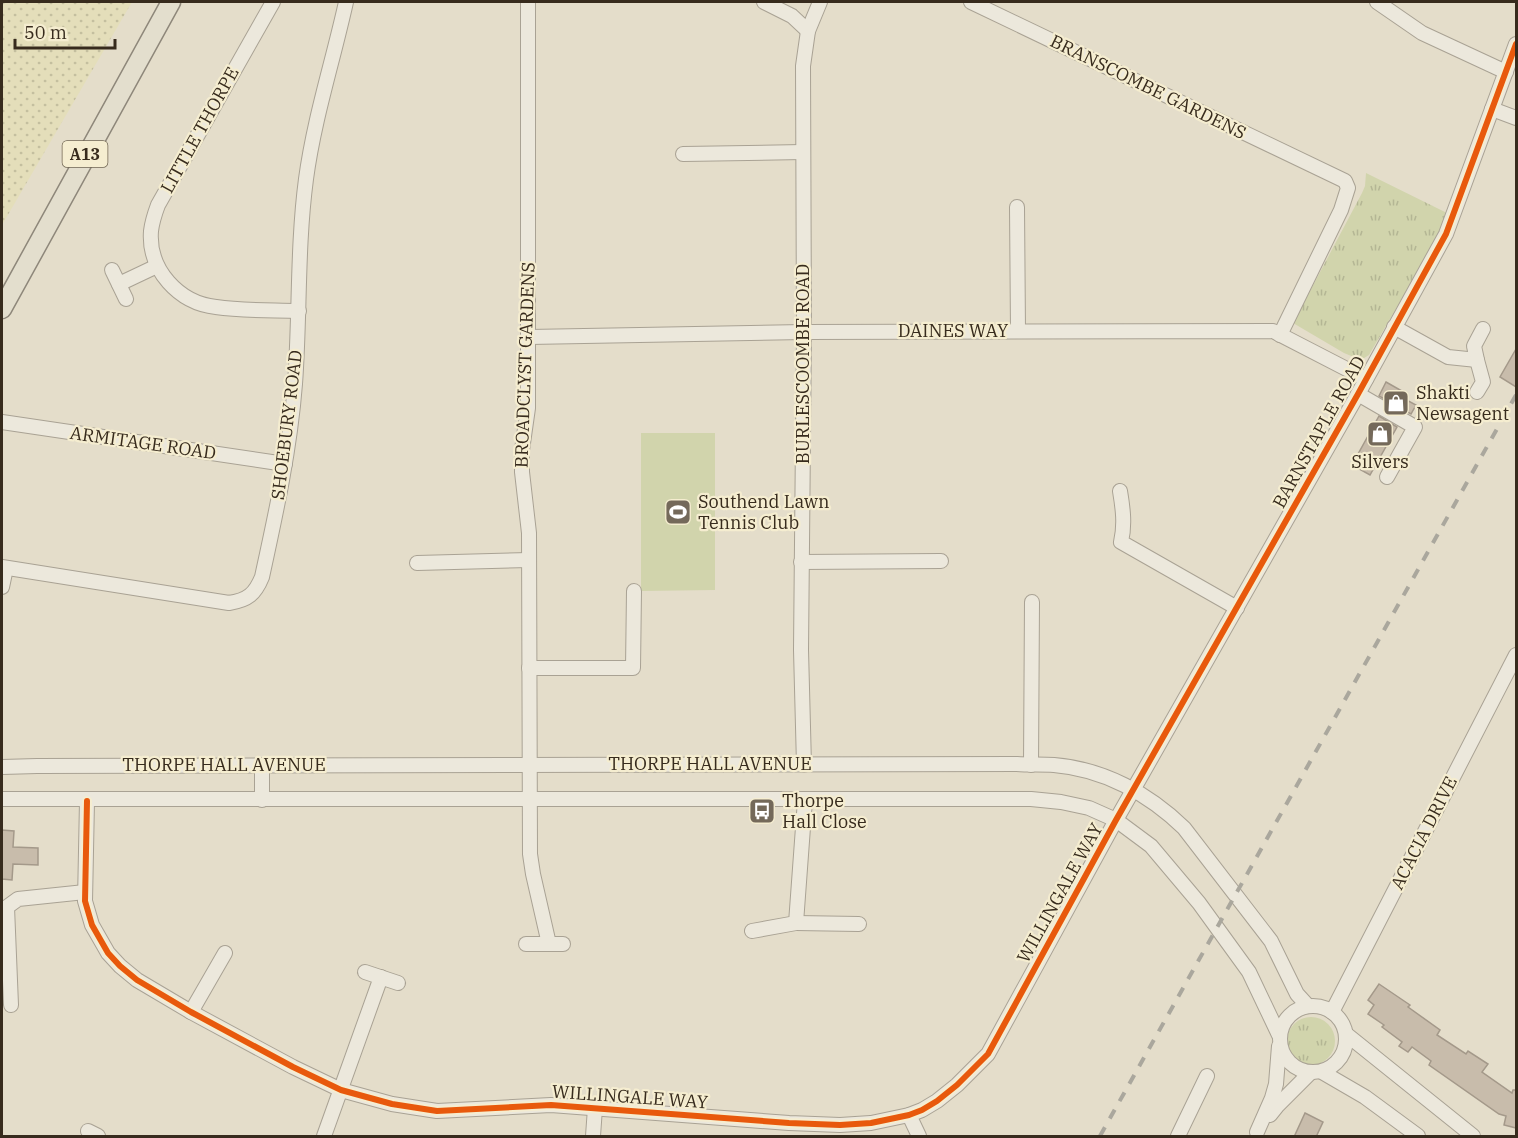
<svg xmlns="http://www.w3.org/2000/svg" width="1518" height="1138" viewBox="0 0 1518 1138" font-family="'IBM Plex Serif',serif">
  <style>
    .farmland { fill: url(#farmland-dots) }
    .grass { fill: url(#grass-tufts) }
    .pitch { fill: #d1d4ac }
    .building { fill: #c8bcab; stroke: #a4998a; stroke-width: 1.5 }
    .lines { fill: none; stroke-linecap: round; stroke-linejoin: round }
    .minor-casing { stroke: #a9a294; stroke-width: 16 }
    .major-casing { stroke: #8e877a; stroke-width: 21 }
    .minor { stroke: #ece8dc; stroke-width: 14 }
    .major { stroke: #e3decd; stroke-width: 18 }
    .rail { stroke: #aaa79d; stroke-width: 4; stroke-dasharray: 10 10; stroke-linecap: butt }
    .cycleway-casing { stroke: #f5edd0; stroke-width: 10 }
    .cycleway { stroke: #e8590c; stroke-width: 6 }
    .labels { text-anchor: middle; stroke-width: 4.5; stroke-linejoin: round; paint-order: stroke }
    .shield { fill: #f5edd0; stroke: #706553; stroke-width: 1.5 }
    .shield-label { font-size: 16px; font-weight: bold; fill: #372b1d }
    .street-label { font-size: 18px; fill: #372b1d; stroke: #f5edd0 }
    .poi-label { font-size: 18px; fill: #372b1d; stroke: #f5edd0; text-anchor: start }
  </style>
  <defs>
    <pattern id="farmland-dots" width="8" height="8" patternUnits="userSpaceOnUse" patternTransform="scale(1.5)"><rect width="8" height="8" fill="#e4deba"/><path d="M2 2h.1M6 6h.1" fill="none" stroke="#c4bf9f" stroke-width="1.8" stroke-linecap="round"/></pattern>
    <pattern id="grass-tufts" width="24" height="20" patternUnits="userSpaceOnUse" patternTransform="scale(1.5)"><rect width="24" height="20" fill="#d1d4ac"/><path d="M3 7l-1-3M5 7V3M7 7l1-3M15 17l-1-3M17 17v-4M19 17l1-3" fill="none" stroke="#b4b694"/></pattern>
  </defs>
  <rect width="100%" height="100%" fill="#e4ddca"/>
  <polygon class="farmland" points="2,2 132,2 2,225"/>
  <g class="grass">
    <polygon points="1366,173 1447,213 1444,226 1369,355 1361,360 1344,353 1293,323 1362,193 1365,186"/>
    <circle cx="1311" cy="1041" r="24"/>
  </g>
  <polygon class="pitch" points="641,433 715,433 715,590 641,591"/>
  <g class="building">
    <polygon points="1516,349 1516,387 1500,377"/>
    <polygon points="1386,382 1402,391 1399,396 1416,405 1411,414 1379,396"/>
    <polygon points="1379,416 1397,427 1370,475 1352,465"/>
    <polygon points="2,830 14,831 13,847 38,848 38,865 13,864 12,880 2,879"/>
    <polygon points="1379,984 1410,1005 1408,1007 1440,1030 1437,1035 1466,1054 1468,1051 1488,1064 1482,1072 1512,1093 1513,1090 1516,1090 1516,1128 1504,1125 1506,1116 1499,1114 1429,1065 1431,1061 1412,1047 1408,1052 1399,1046 1402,1042 1382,1027 1384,1025 1368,1014 1374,1005 1368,1000"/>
    <polygon points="1305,1113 1323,1122 1316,1137 1294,1137"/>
  </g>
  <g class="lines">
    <defs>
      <g id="minor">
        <path d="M273,2L158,205C155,213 152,223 151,231C148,270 179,303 216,307C243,311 272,310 299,311"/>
        <polyline points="528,2 528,408 522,450 522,472 529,533 530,854 533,874 549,944"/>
        <polyline points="764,2 792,16 808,31"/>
        <polyline points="971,2 1345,181 1348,188 1341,210 1280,335"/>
        <polyline points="1377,2 1422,33 1506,72"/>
        <polyline points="1492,109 1516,118"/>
        <polyline points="683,154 803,152"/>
        <polyline points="1017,207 1018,330"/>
        <polyline points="112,270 126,299"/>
        <polyline points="119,284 157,266"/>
        <polyline points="1394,327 1448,357 1477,360 1474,346 1483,329"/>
        <polyline points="529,337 804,332 1273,331 1366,379"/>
        <polyline points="1477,392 1483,382 1477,360"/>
        <polyline points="1358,394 1415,427 1387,477"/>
        <polyline points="2,422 285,464"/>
        <path d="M1120,491C1123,509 1125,525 1121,542L1237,608"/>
        <polyline points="801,562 941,561"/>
        <polyline points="417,563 529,560"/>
        <path d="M2,567L229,603C248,600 255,594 262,577C276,513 290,449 295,384C300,316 297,247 306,179C314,119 333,61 346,2"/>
        <polyline points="2,587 6,568"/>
        <polyline points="529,668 633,668 634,591"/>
        <polyline points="804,765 801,650 804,332 803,66 808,31 820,2"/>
        <polyline points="1031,765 1032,602"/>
        <path d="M2,767L37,766L1017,764C1029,765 1042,764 1054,765C1104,769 1149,794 1184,828L1271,941L1297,994L1308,1006"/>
        <polyline points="2,799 1031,799 1061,802 1089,808 1116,820 1151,846 1199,903 1249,972 1279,1035"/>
        <polyline points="262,800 262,765"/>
        <polyline points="87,801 85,901 92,925 108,953 120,966 137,980 191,1012 293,1067 341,1090 392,1104 437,1111 551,1105 789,1123 840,1125 871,1123 909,1115 922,1110 937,1101 957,1085 988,1054 1116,820 1358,394 1446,234 1516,44"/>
        <polyline points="796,923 859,924"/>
        <polyline points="752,931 796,923 805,800"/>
        <polyline points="526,944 563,944"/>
        <polyline points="365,972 398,983"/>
        <polyline points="11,1005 7,907 18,899 85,892"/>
        <circle cx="1313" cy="1039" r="33"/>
        <polyline points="191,1012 225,953"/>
        <polyline points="1332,1012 1516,655"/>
        <polyline points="1346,1034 1473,1136"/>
        <polyline points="1322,1072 1365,1097 1418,1136"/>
        <polyline points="909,1115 919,1136"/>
        <polyline points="1270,1115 1278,1105 1310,1073"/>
        <polyline points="88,1131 98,1136"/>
        <polyline points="1257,1132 1272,1098 1276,1084 1279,1046"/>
        <polyline points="324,1136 381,977"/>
        <polyline points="593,1136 595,1108"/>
        <polyline points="1178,1136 1207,1076"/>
      </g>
      <polyline id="major" points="2,309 171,2"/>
    </defs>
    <use href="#minor" class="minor-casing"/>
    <use href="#major" class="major-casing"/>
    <use href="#minor" class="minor"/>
    <use href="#major" class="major"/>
    <polyline class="rail" points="1100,1136 1516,395"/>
    <defs>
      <polyline id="cycleway" points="87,801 85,901 92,925 108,953 120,966 137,980 191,1012 293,1067 341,1090 392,1104 437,1111 551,1105 789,1123 840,1125 871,1123 909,1115 922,1110 937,1101 957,1085 988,1054 1116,820 1358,394 1446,234 1516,44"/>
    </defs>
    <use href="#cycleway" class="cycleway-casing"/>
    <use href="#cycleway" class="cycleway"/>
  </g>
  <defs>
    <symbol id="shop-square" viewBox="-11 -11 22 22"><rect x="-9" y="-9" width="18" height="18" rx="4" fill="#74695a" stroke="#f5edd0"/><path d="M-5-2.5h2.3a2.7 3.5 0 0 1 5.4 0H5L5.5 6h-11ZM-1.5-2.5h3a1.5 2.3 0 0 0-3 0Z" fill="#fff"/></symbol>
    <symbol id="stadium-square" viewBox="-11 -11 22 22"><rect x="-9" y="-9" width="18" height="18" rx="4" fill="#74695a" stroke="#f5edd0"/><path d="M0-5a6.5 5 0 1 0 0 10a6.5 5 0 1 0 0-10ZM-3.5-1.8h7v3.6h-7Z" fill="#fff"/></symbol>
    <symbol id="bus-square" viewBox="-11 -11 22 22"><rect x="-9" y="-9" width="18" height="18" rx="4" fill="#74695a" stroke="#f5edd0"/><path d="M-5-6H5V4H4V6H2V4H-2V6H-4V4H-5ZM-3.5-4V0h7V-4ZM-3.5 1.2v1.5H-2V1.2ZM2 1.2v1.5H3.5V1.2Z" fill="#fff"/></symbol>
  </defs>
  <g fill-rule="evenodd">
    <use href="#shop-square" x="1381" y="388" width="30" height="30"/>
    <use href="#shop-square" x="1365" y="419" width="30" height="30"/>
    <use href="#stadium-square" x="663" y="497" width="30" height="30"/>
    <use href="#bus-square" x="747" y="796" width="30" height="30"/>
  </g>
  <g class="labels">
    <rect class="shield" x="62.5" y="141" width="45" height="26" rx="4.5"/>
    <g class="shield-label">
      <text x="85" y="160">A13</text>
    </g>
    <g class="street-label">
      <text transform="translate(1148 87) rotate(26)" y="6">BRANSCOMBE GARDENS</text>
      <text transform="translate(200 130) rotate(-61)" y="6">LITTLE THORPE</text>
      <text x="953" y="337">DAINES WAY</text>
      <text transform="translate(803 364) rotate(-90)" y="6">BURLESCOOMBE ROAD</text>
      <text transform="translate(525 365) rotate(-88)" y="6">BROADCLYST GARDENS</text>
      <text transform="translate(287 425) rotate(-83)" y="6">SHOEBURY ROAD</text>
      <text transform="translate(1319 432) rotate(-61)" y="6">BARNSTAPLE ROAD</text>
      <text transform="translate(143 443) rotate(8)" y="6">ARMITAGE ROAD</text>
      <text x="710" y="770">THORPE HALL AVENUE</text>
      <text x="224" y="771">THORPE HALL AVENUE</text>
      <text transform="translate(1424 833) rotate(-63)" y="6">ACACIA DRIVE</text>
      <text transform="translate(1060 893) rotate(-61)" y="6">WILLINGALE WAY</text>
      <text transform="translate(630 1097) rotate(4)" y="6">WILLINGALE WAY</text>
    </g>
    <g class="poi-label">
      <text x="1416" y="399">Shakti<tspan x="1416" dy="21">Newsagent</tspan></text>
      <text x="1380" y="468" text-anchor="middle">Silvers</text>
      <text x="698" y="508">Southend Lawn<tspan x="698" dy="21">Tennis Club</tspan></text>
      <text x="782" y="807">Thorpe<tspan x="782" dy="21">Hall Close</tspan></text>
    </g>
  </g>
  <rect width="1518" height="1138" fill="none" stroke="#372b1d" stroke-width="6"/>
  <path d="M15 39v9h100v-9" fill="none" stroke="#372b1d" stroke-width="3"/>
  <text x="24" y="39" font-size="18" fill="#372b1d" stroke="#f5edd0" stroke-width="4.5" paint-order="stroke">50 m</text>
</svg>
